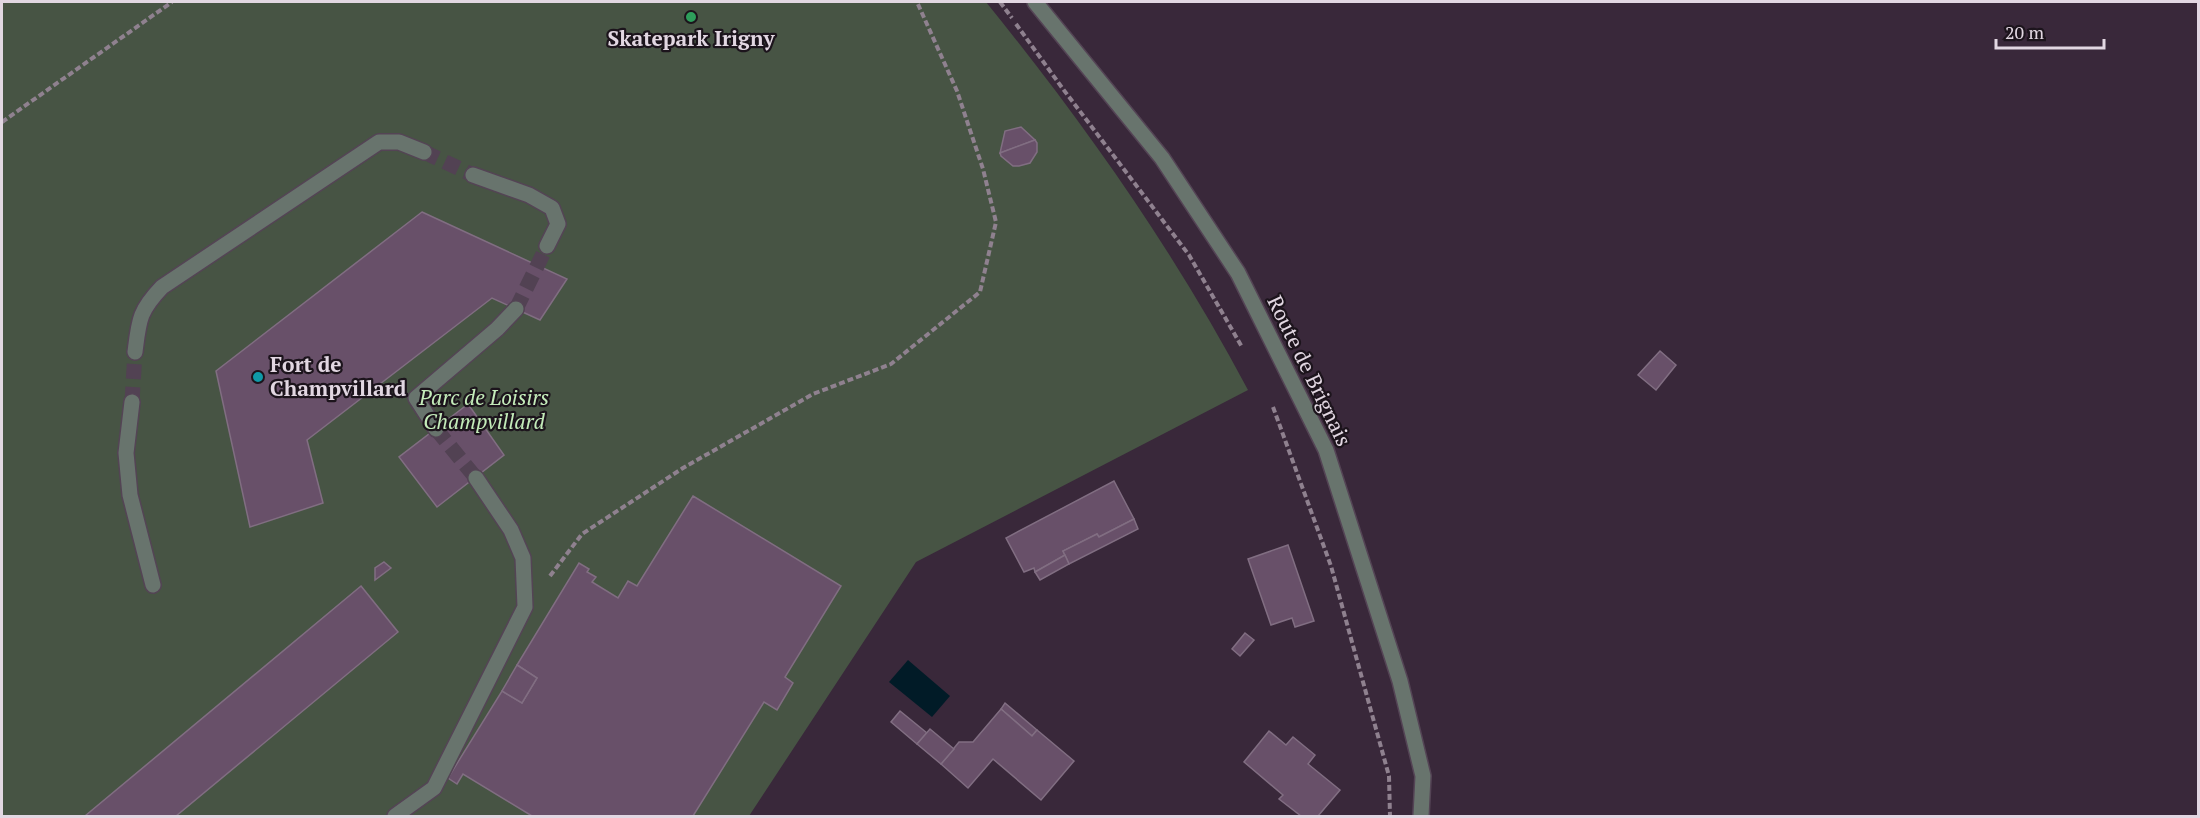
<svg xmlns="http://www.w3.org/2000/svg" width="2200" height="818" viewBox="0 0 2200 818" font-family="'PT Serif',serif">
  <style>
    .green { fill: #475444 }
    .water { fill: #011b27 }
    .building { fill: #685069; stroke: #816e82; stroke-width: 1.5 }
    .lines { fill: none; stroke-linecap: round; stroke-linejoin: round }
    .minor-tunnel { stroke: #524253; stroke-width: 15; stroke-dasharray: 15 8; stroke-linecap: butt }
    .minor-casing { stroke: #544455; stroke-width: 18 }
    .path { stroke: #8f818f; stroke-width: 4; stroke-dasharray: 6 3; stroke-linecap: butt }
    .minor { stroke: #68746d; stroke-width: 15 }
    .leisure-dot { fill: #2e9e5b; stroke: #1c141c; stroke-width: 2 }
    .culture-dot { fill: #0f9aa8; stroke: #1c141c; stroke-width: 2 }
    .labels { text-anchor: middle; stroke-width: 4.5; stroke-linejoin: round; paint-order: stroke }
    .poi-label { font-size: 21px; font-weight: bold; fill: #e2d7e2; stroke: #1c141c }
    .street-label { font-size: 21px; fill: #e2d7e2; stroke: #1c141c }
    .park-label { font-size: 21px; font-style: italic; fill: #c4ecba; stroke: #1c141c }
  </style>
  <rect width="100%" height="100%" fill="#39283a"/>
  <path class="green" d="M2,2H986C1084,123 1175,252 1248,390L916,562L749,816H2Z"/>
  <polygon class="water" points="908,660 950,696 932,717 889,682"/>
  <g class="building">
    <polygon points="1021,127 1035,140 1000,153 1005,131"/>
    <polygon points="1035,140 1037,143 1037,152 1030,163 1019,166 1013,166 1001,156 1000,153"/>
    <polygon points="422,212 567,279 540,320 492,298 307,440 323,503 250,527 216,371"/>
    <polygon points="1660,351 1676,365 1656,390 1638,375"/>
    <polygon points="468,404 504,455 437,507 399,457"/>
    <polygon points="1114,481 1134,519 1099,537 1097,534 1063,551 1065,555 1035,572 1034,568 1024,572 1006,538"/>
    <polygon points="693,496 841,586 785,677 793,683 777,710 764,702 693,816 532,816 463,774 457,784 448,778 502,691 522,703 537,678 517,665 579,563 589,569 587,572 596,577 592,582 618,598 628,581 637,586"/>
    <polygon points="1134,519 1138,529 1069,564 1063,551 1097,534 1099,537"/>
    <polygon points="1288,545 1314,621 1295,627 1292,618 1271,625 1248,559"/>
    <polygon points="1065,555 1069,564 1040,580 1035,572"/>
    <polygon points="384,562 391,568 375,580 375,568"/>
    <polygon points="361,586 398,632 176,816 85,816"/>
    <polygon points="1245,633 1254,640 1240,656 1232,649"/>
    <polygon points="517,665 537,678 522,703 502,691"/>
    <polygon points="1005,703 1037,730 1032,736 1001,709"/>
    <polygon points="1001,709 1032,736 1037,730 1074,761 1041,800 993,759 968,788 941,764 959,742 973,742"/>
    <polygon points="900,711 927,733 917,744 891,722"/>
    <polygon points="930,729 954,749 941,764 917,744"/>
    <polygon points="1269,731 1286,745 1293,737 1315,755 1308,764 1340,790 1318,816 1301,816 1279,799 1283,795 1244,762"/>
  </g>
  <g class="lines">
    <g class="minor-tunnel">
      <polyline points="424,152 473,175"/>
      <polyline points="516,309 547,246"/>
      <polyline points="132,402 135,352"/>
      <polyline points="436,429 476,478"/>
    </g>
    <defs>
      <g id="minor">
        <polyline points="1035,2 1162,158 1238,273 1326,450 1400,681 1423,776 1421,816"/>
        <polyline points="473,175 529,195 552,208 558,224 547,246"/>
        <path d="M135,352C139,320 139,311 162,287L379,142H399L424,152"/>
        <polyline points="132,402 126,453 130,495 153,585"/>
        <polyline points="436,429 416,398 497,329 516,309"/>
        <polyline points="395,816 434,788 525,607 523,558 511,530 476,478"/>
      </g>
    </defs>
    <use href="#minor" class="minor-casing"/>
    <g class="path">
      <polyline points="1000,2 1012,18"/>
      <polyline points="1016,24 1063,89 1189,255 1242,347"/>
      <polyline points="2,122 172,2"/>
      <polyline points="1273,407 1331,566 1389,776 1390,816"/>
      <polyline points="550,576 582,534 683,468 813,394 891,364 980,292 996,222 983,169 957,91 917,2"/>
    </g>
    <use href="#minor" class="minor"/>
  </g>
  <circle class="leisure-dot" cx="691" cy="17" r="6"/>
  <circle class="culture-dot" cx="258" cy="377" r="6"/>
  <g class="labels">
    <g class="poi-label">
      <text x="691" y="46">Skatepark Irigny</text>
      <text x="270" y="372" text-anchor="start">Fort de<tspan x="270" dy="24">Champvillard</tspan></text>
    </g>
    <g class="street-label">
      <text transform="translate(1309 371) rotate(64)" y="7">Route de Brignais</text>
    </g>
    <g class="park-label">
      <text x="484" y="405">Parc de Loisirs<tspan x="484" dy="24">Champvillard</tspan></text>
    </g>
  </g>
  <rect width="2200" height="818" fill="none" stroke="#e2d7e2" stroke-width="6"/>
  <path d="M1996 39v9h108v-9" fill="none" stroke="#e2d7e2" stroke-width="3"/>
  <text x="2005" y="39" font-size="18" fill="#e2d7e2" stroke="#1c141c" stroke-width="4.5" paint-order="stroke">20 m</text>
</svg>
